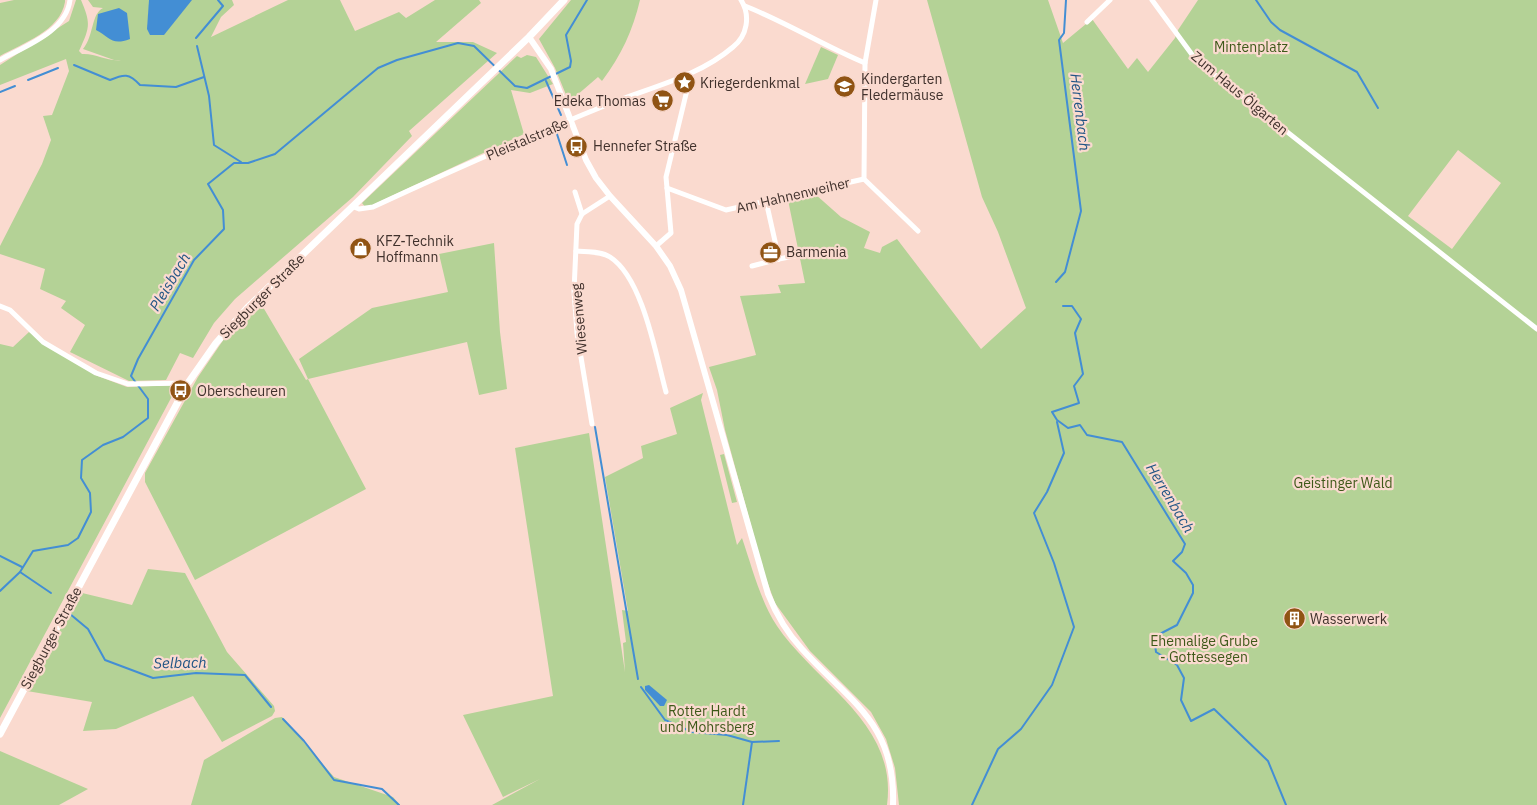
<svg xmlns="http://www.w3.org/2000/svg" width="1537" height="805" viewBox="0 0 1537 805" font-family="'IBM Plex Sans',sans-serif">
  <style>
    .green { fill: #b4d296; fill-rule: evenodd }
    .water { fill: #438ed4 }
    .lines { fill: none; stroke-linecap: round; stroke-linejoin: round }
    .stream { stroke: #438ed4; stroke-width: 2 }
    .minor { stroke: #fff; stroke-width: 5 }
    .tertiary { stroke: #fff; stroke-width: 6 }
    .secondary { stroke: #fff; stroke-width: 7 }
    .labels { text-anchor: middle; stroke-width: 4.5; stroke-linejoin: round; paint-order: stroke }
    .park-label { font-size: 14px; fill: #3e5919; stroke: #fadacf }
    .poi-label { font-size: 14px; fill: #40312c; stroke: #fadacf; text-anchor: start }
    .street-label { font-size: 14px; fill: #40312c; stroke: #fadacf }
    .water-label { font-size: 15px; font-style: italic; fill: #215585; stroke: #fadacf }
  </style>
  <rect width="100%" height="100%" fill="#fadacf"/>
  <g class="green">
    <path d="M14,0H65V2C60,31 23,43 0,56V3Z"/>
    <path d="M76,0H81C91,24 90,27 79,51L82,54C96,53 108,62 121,60H114L83,49C94,36 91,14 103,8L93,7L88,0H232L234,5L221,17L211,37L288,0H340L355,31L399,12L406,18L435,0H479L481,3L436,42H473L497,53L409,131L412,136L353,197L235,299L214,323L193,358L180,353L166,380L129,381L70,352L85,325L61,308L66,301L40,289L45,269L0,254V246L42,164L51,140L43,116L52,115L69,71L66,59L0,85V65L69,21Z"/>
    <path d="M571,0H640C633,30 621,56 602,81L598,77L569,102L555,68L539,39Z"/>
    <path d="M927,0H1048L1063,43L1092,19L1128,69L1137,58L1148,72L1175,38L1178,30L1198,0H1537V805H899L895,768L886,739L871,712L810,651L775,603L764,573L725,430L717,390L709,367L756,355L740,296L781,293L778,285L805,283L788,200L815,194L841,217L870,232L864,248L880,253L882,247L897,239L981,349L1026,308L998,232L982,197ZM1458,150L1501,183L1452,249L1408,216Z"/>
    <polygon points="821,47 838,55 828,79 805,84"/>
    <polygon points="527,55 536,57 553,84 530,93 511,90 524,134 366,208 362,203 517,56 521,58"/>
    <polygon points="494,243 500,332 507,389 479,395 467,342 308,379 366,489 195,580 145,482 145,473 198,377 224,339 260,302 306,380 308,379 299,359 372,308 448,292 439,254"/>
    <polygon points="29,332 95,375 127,387 178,385 0,718 0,344 13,347"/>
    <path d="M703,393L701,400L737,545L742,538C752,567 760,600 777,626C817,685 898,723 887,805H492L540,779L503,797L463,715L553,696L515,448L589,433L625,672L623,643L626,642L622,610L628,611L605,477L643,458L641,446L677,434L670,408Z"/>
    <polygon points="724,454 737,502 732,503 720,455"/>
    <polygon points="148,569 185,573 227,652 274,706 275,711 272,716 222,742 193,696 116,729 83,731 92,702 27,691 78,592 132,605"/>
    <polygon points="282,717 334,777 393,797 400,805 191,805 204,760 275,718"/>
    <polygon points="0,751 88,789 59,805 0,805"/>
  </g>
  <g class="water">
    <polygon points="149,0 192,0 164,35 150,35 147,29"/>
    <path d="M119,8L127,13L130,39C111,46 110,37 96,30L98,14Z"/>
    <polygon points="649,685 667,700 664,706 660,706 645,690 645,686"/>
  </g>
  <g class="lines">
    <g class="stream">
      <polyline points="1256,0 1271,22 1280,30 1357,72 1378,108"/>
      <polyline points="196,38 223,6 218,0"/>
      <polyline points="197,46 209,96 214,145 241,162"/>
      <path d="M74,65L110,80C124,74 129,73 140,85L176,87L204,77"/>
      <polyline points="28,80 58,68"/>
      <polyline points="546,81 561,115"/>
      <polyline points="0,92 15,86"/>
      <polyline points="556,131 567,165"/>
      <polyline points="1056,282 1065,272 1081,211 1059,40 1064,33 1066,0"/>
      <polyline points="1063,306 1072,306 1081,319 1075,333 1083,374 1074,386 1079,403 1052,412 1057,420 1068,428 1080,425 1087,435 1122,442 1185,544 1182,552 1173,561 1186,573 1193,585 1193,593 1177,625 1154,637 1156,652 1177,665 1184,678 1181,700 1191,721 1214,709 1268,761 1286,805"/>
      <polyline points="595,427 638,679"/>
      <polyline points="0,556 22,567"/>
      <polyline points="20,572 51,593"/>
      <polyline points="0,591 20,572 33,551 68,545 78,538 91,512 90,493 81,478 82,460 103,445 123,437 148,418 148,399 131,376 138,359 194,260 224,229 223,210 208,184 234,163 248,163 275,154 378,68 397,60 458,43 474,46 515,86 527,88 570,67 571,61 566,35 587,0"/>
      <polyline points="70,614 88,629 105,660 153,678 196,673 245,675 271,707"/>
      <polyline points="641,687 665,720 692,732 727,735 752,742 779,741"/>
      <polyline points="283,719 304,741 334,780 382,789 399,805"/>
      <polyline points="743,805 752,742"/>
      <polyline points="972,805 998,749 1021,729 1052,685 1074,627 1054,563 1034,513 1047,492 1064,453 1057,422"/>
    </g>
    <g class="minor">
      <polyline points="876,0 865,63 864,179 918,231"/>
      <polyline points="1152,0 1196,60 1537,329"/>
      <path d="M745,6C786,22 824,46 865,63"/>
      <polyline points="1087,22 1110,0"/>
      <path d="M0,60C25,46 66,32 70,0"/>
      <polyline points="667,188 726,210 864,179"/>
      <polyline points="575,192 582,214"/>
      <polyline points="766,201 779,259 799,255"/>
      <path d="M354,207L359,209L373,207C451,171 530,136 609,104C651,87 698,77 733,47C747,36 751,16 741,0"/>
      <polyline points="656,246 671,233 666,177 688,86 687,74"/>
      <path d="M576,251C587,252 601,251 610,257C643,278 656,356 666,392"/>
      <polyline points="752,266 779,259"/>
      <polyline points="0,306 10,310 43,342 96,373 128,384 188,383"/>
      <polyline points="592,424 577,333 574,291 577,224 582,214 610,196"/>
    </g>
    <path class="tertiary" d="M529,37L551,69L586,160L596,178L610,196L656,246L670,266L681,290L768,594C776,614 787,633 802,649C850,702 896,723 893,805"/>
    <polyline class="secondary" points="0,734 188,383 216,343 247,308 529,37 564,0"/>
  </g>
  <defs>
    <symbol id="sight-disc" viewBox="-11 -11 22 22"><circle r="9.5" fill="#905414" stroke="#fadacf"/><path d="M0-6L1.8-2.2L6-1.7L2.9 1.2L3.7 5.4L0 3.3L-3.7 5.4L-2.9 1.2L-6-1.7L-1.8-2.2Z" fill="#fff"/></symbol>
    <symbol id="school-disc" viewBox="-11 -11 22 22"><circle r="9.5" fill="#905414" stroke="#fadacf"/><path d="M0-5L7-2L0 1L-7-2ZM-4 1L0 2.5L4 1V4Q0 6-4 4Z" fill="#fff"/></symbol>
    <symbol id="supermarket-disc" viewBox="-11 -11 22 22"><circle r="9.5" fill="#905414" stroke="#fadacf"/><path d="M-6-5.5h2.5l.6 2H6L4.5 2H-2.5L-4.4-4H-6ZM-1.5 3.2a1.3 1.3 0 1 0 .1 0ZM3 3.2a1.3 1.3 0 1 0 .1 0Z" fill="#fff"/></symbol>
    <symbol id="bus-disc" viewBox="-11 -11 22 22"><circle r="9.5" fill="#905414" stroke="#fadacf"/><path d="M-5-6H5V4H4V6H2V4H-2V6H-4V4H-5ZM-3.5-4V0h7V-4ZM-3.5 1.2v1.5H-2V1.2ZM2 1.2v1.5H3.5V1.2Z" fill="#fff"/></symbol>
    <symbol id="shop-disc" viewBox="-11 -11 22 22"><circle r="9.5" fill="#905414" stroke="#fadacf"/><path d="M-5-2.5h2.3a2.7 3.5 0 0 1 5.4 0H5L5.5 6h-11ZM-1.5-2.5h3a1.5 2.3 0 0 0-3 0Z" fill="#fff"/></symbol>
    <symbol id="office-disc" viewBox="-11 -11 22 22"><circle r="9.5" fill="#905414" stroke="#fadacf"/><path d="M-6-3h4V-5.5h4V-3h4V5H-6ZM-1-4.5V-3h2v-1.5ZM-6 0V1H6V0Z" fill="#fff"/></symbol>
    <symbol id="building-disc" viewBox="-11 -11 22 22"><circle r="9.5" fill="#905414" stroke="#fadacf"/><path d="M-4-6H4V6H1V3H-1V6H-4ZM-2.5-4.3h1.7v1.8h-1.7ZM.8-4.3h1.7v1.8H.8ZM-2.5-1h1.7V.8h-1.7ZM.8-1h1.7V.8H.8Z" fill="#fff"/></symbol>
  </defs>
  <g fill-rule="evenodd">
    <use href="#sight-disc" x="672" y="70" width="25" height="25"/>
    <use href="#school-disc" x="832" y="74" width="25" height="25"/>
    <use href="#supermarket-disc" x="650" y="88" width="25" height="25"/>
    <use href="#bus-disc" x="564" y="134" width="25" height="25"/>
    <use href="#shop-disc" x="348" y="236" width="25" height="25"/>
    <use href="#office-disc" x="758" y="240" width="25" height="25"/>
    <use href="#bus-disc" x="168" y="378" width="25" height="25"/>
    <use href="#building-disc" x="1282" y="606" width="25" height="25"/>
  </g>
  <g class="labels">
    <g class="park-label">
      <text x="1251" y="52">Mintenplatz</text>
      <text x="1343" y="488">Geistinger Wald</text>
      <text x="1204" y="646">Ehemalige Grube<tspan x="1204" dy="16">- Gottessegen</tspan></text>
      <text x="707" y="716">Rotter Hardt<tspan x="707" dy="16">und Mohrsberg</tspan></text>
    </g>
    <g class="poi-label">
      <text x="861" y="84">Kindergarten<tspan x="861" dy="16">Fledermäuse</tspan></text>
      <text x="700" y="88">Kriegerdenkmal</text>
      <text x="646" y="106" text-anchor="end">Edeka Thomas</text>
      <text x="593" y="151">Hennefer Straße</text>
      <text x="376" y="246">KFZ-Technik<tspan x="376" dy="16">Hoffmann</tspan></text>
      <text x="786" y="257">Barmenia</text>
      <text x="197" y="396">Oberscheuren</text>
      <text x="1310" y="624">Wasserwerk</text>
    </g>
    <g class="street-label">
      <text transform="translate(1240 93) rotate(40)" y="5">Zum Haus Ölgarten</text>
      <text transform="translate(527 139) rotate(-23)" y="5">Pleistalstraße</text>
      <text transform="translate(793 195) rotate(-13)" y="5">Am Hahnenweiher</text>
      <text transform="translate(262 296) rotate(-45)" y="5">Siegburger Straße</text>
      <text transform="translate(579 319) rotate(-95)" y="5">Wiesenweg</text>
      <text transform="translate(51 638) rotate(-62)" y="5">Siegburger Straße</text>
    </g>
    <g class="water-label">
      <text transform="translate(1080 112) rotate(83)" y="5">Herrenbach</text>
      <text transform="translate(170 282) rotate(-59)" y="5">Pleisbach</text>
      <text transform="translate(1170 498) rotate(59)" y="5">Herrenbach</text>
      <text transform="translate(180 663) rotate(-1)" y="5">Selbach</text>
    </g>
  </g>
</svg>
